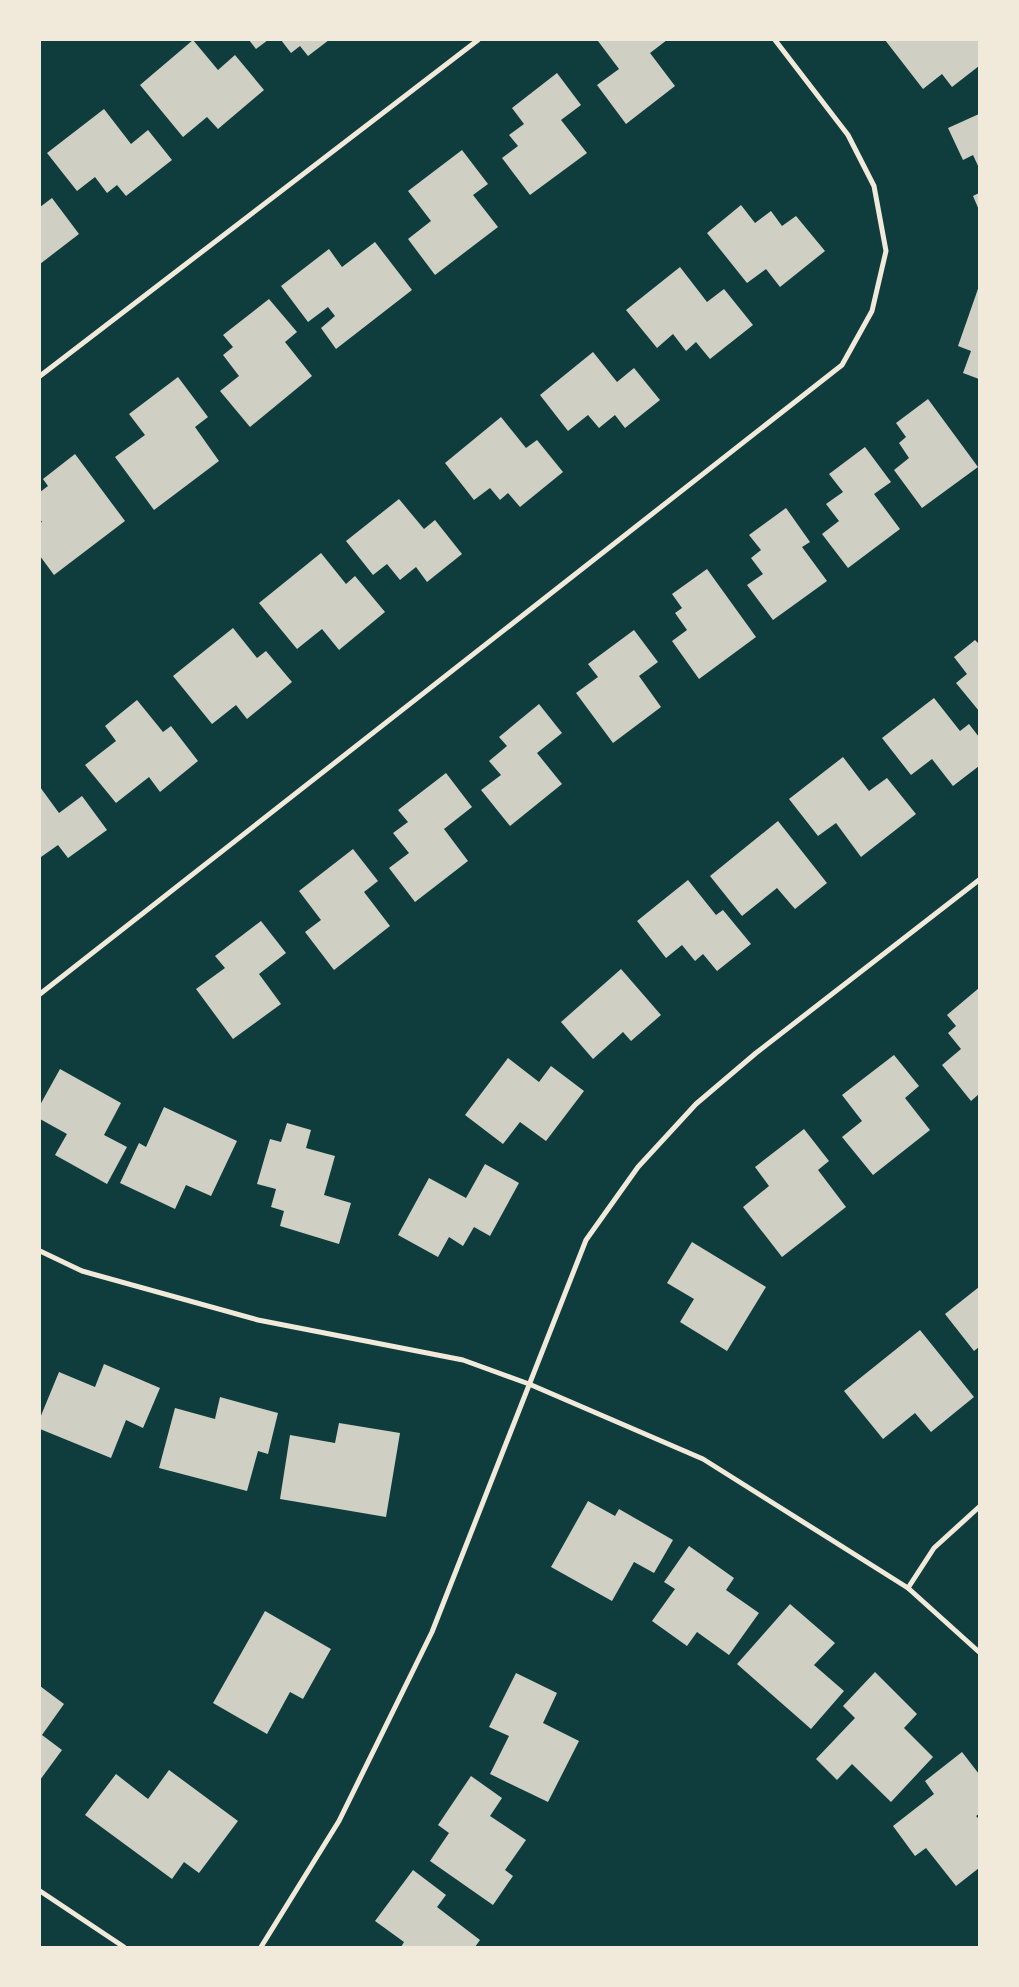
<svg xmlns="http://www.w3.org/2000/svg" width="1019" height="1987" viewBox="0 0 1019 1987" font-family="Rubik,sans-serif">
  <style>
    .building { fill: #cfcfc3 }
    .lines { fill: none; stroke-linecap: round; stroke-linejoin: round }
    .minor { stroke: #f1e9da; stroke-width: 5 }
  </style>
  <rect width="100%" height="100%" fill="#0f3d3e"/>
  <g class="building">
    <polygon points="193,40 218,70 235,55 264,90 218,129 207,117 183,137 140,85"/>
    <polygon points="249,40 268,40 256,49"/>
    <polygon points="281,40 329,40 308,56 300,46 291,53"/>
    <polygon points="600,40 667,40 650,53 675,86 626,124 597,85 619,69 598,41"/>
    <polygon points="885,40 979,40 979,66 952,87 942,74 923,89"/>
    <polygon points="557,73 581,105 561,120 587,153 530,195 502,158 518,146 509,135 524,124 512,108"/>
    <polygon points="104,109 131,144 148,130 172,160 126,196 117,185 107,193 95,177 77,191 47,153"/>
    <polygon points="979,114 979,168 973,155 963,160 948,128"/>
    <polygon points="462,150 488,184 473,195 498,227 435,275 408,239 431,221 408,191"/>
    <polygon points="979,193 979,210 973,196"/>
    <polygon points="52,198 79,234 40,264 40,207"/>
    <polygon points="741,205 755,223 771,211 782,226 796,216 825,251 780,287 766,269 747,283 707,233"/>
    <polygon points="375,242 412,290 336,349 321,328 335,316 328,307 308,322 281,286 329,249 342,267"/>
    <polygon points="680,267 707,302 724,289 753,325 710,359 696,342 686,351 673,334 657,348 626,310"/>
    <polygon points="979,286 979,379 963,373 971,351 958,346"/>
    <polygon points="269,299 297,332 285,342 312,376 250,427 220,391 239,376 223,355 233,347 223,335"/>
    <polygon points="593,352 617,382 634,368 660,400 625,428 615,415 599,428 588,415 568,431 540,395"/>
    <polygon points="178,377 208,417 195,427 219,461 154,510 115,457 145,435 129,414"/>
    <polygon points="928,399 978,467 922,508 894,470 909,458 899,443 906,437 896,423"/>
    <polygon points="501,417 526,448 537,440 563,472 520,507 508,493 500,500 490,488 474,500 445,463"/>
    <polygon points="865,447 891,482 874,494 900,529 848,568 822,534 839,521 826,504 843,492 829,474"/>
    <polygon points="75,454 125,521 54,575 40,556 40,523 42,522 40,519 40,492 48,486 43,479"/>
    <polygon points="399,499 424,529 435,520 462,554 427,582 416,567 400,580 387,564 373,575 346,541"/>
    <polygon points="786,508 810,542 802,547 827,581 773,620 747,585 763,574 751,558 761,550 749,535"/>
    <polygon points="321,553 346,584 355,576 385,612 339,650 322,629 297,649 259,603"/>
    <polygon points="707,569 756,637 699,679 672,641 687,630 675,613 682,608 672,594"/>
    <polygon points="233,628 257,658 266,651 292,682 247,719 236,705 212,724 173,676"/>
    <polygon points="634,630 658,662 639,676 661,707 613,743 576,693 598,677 588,664"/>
    <polygon points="975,640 979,644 979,711 956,683 967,674 954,657"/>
    <polygon points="934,698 960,731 969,724 979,737 979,766 953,786 932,759 911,775 882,738"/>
    <polygon points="137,700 163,732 171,726 198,761 160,792 149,777 116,803 85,765 116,741 105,726"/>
    <polygon points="539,704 562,733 537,753 562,784 510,826 481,790 501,775 489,761 507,746 499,737"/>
    <polygon points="843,757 869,791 887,778 916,814 861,857 836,823 818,836 789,799"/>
    <polygon points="446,773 472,807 444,829 468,861 415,902 389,868 409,853 393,833 408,822 398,810"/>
    <polygon points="40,787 59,813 82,796 107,830 68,858 58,845 41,857"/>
    <polygon points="778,821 827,883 795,909 777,888 742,916 710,876"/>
    <polygon points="353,849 378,881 364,892 390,926 334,970 305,932 321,920 299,891"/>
    <polygon points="688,880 716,915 723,910 751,944 717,971 703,954 695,961 682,945 666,958 637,921"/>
    <polygon points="261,921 286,953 259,974 281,1004 233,1039 196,989 225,968 215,956"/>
    <polygon points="621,969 661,1015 631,1041 623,1032 593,1059 561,1022"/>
    <polygon points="979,988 979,1094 971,1101 942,1065 961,1049 948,1033 956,1026 947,1015"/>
    <polygon points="894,1055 919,1086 905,1098 930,1130 873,1175 842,1137 862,1121 842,1095"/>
    <polygon points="508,1058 539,1082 551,1066 584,1091 546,1141 520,1122 503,1144 465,1115"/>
    <polygon points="60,1069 121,1103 104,1135 127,1147 107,1184 55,1155 67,1134 40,1119 40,1105"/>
    <polygon points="164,1107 237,1141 211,1196 186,1185 175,1209 120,1183 139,1143 146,1147"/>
    <polygon points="287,1123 311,1130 306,1148 335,1156 324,1195 351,1203 339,1244 280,1226 284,1211 271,1207 276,1189 257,1184 270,1139 281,1142"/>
    <polygon points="804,1129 829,1161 818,1170 846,1207 782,1257 743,1207 769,1186 755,1167"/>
    <polygon points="485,1164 519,1183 490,1236 474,1227 463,1246 449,1237 438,1257 398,1235 429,1178 466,1198"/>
    <polygon points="692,1242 766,1287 727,1351 680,1322 694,1299 667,1283"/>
    <polygon points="979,1287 979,1347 974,1351 945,1314"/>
    <polygon points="920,1330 974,1397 931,1432 915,1413 883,1439 844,1391"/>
    <polygon points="104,1364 160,1388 143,1428 126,1420 111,1458 40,1429 40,1418 59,1372 95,1387"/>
    <polygon points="220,1397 278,1413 268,1454 258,1451 247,1491 159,1468 175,1408 215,1419"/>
    <polygon points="339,1423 400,1433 386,1517 280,1499 290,1435 335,1443"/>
    <polygon points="588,1501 615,1516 619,1509 673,1540 654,1573 634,1562 612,1601 551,1567"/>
    <polygon points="689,1546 734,1578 726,1590 759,1613 729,1655 697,1632 687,1646 652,1621 675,1589 664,1582"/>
    <polygon points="790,1604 835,1643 814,1665 844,1691 811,1729 737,1664"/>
    <polygon points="265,1611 331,1649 303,1699 290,1692 267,1734 213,1703"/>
    <polygon points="875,1672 917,1714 904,1728 933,1757 891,1802 852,1764 837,1780 816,1759 855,1718 843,1706"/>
    <polygon points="516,1673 557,1693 543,1723 579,1741 548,1802 490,1774 509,1736 489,1727"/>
    <polygon points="40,1686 64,1704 42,1735 62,1750 40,1780"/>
    <polygon points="962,1752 979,1774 979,1814 976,1816 979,1819 979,1868 956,1886 926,1848 915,1856 893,1826 934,1794 925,1781"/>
    <polygon points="169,1770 238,1821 199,1873 184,1862 172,1879 85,1815 116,1774 148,1799"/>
    <polygon points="471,1776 502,1798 490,1816 526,1840 505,1870 513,1876 493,1905 430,1861 449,1833 438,1825"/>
    <polygon points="413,1870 446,1895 437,1907 480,1940 475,1947 401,1947 404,1942 375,1921"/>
  </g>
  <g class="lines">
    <g class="minor">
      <polyline points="40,376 478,40"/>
      <polyline points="40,994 842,365 872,311 886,251 874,186 848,135 775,40"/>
      <polyline points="40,1251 82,1271 258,1320 463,1360 529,1384 703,1459 908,1588 979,1652"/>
      <polyline points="908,1588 934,1548 979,1507"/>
      <polyline points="40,1891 124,1947"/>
      <polyline points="261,1947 339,1821 432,1632 586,1240 638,1167 696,1104 756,1053 979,880"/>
    </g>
  </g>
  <rect width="1019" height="1987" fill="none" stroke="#f1e9da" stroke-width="82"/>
</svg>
